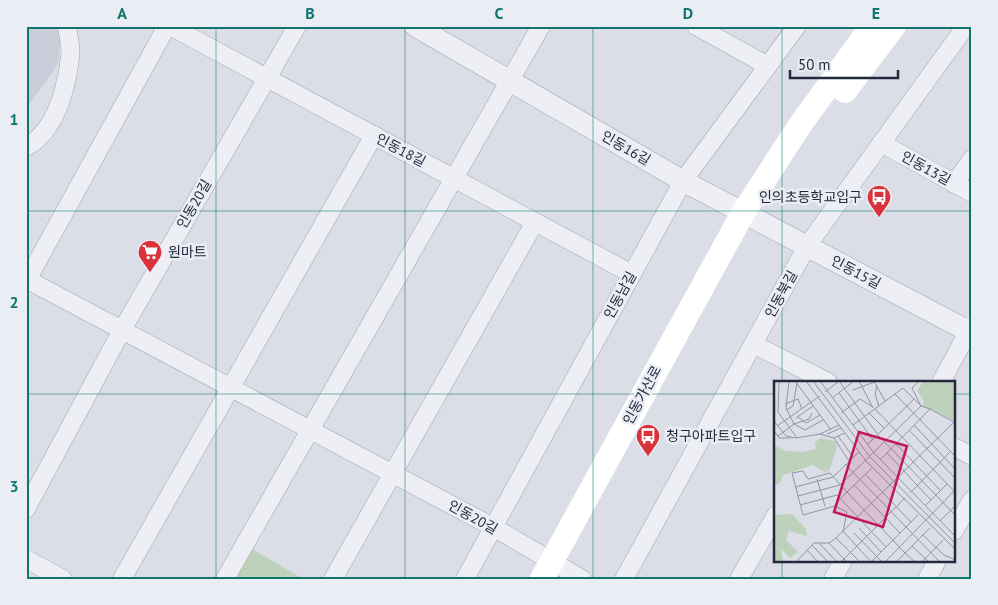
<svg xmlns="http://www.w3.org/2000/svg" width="998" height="605" viewBox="0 0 998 605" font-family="'PT Sans','Noto Sans KR',sans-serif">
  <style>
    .built { fill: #c8cdd9 }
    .green { fill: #bed1bb }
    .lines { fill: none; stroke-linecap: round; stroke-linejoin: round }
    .minor-casing { stroke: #a0a4b1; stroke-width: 19 }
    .tertiary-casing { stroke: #a0a4b1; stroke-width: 22 }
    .minor { stroke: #edeff5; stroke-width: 18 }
    .tertiary { stroke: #edeff5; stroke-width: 21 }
    .secondary { stroke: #fff; stroke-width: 24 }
    .grid { fill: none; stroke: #0f766e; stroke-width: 1; stroke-opacity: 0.55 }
    .labels { text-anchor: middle; stroke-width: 5; stroke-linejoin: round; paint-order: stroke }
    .street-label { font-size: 14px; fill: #242a3d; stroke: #eaedf4 }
    .poi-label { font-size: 14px; fill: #242a3d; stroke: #eaedf4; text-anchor: start }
    .inset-road { fill: none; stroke: #9296a3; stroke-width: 1 }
    .view { fill: #c2185b; fill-opacity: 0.15; stroke: #c2185b; stroke-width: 2.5 }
    .inset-edge { fill: none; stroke: #242a3d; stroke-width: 2.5 }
    .neatline { fill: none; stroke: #0f766e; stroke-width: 2 }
    .grid-label { font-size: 16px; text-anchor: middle; font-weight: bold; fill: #0f766e }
  </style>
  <rect width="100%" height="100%" fill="#dbdee7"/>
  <polygon class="built" points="26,26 62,26 58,64 26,109"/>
  <polygon class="green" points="249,547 303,579 229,579"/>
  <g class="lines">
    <defs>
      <g id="minor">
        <polyline points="170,26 632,274"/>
        <polyline points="696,26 768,66"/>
        <polyline points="881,143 972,193"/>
        <path d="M26,147C56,131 66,89 70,58C72,48 68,36 67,26"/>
        <polyline points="954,184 972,159"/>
        <polyline points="26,279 493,527 582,579"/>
        <polyline points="26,282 167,26"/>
        <polyline points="753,344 828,382"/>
        <polyline points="941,382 972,325"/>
        <polyline points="954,447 972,456"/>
        <polyline points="26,509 122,330 297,26"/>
        <polyline points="954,531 972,500"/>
        <polyline points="26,559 63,579"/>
        <polyline points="122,579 374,135"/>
        <polyline points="225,579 541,26"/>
        <polyline points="333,579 535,222"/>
        <polyline points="465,579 683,181 797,26"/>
        <polyline points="624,579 807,246 966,26"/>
        <polyline points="739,579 776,515"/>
        <polyline points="833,579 843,561"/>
        <polyline points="927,579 937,561"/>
      </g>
      <polyline id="tertiary" points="415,26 683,181 972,333"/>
    </defs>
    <use href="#minor" class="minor-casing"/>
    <use href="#tertiary" class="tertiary-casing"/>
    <use href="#minor" class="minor"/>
    <use href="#tertiary" class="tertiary"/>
    <g class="secondary">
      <polyline points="845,91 894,26"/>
      <polyline points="542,579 743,213 800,125 872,26"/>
    </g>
  </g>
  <path class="grid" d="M216,26V579M405,26V579M593,26V579M782,26V382M26,211H972M26,394H776M954,394H972M782,561V579"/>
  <defs>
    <symbol id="bus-pin" viewBox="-11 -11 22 30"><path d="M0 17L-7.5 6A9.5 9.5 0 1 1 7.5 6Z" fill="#d8333a" stroke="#eaedf4"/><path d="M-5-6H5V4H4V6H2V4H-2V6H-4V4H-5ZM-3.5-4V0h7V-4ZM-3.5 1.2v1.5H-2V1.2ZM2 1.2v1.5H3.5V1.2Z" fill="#fff"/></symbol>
    <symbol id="supermarket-pin" viewBox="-11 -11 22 30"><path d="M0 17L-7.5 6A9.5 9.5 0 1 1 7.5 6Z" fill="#d8333a" stroke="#eaedf4"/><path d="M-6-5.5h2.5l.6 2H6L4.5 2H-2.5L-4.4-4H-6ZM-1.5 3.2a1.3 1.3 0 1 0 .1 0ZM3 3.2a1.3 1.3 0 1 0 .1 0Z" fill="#fff"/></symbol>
  </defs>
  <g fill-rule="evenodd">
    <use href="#bus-pin" x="865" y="183" width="28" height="38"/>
    <use href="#supermarket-pin" x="136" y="238" width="28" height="38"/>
    <use href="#bus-pin" x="634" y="422" width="28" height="38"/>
  </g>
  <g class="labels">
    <g class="street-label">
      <text transform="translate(626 148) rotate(30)" y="5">인동16길</text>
      <text transform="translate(401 150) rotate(28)" y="5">인동18길</text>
      <text transform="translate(926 168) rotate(29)" y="5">인동13길</text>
      <text transform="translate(194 204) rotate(-60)" y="5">인동20길</text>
      <text transform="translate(856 272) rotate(28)" y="5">인동15길</text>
      <text transform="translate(781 294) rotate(-61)" y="5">인동북길</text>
      <text transform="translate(620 295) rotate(-61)" y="5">인동남길</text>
      <text transform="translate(642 395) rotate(-62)" y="5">인동가산로</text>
      <text transform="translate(473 517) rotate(29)" y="5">인동20길</text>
    </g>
    <g class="poi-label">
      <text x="862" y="202" text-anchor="end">인의초등학교입구</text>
      <text x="168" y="257">원마트</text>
      <text x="666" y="441">청구아파트입구</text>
    </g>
  </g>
  <g transform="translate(774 381)">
    <rect width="181" height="181" fill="#dbdee7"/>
    <path d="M150,0H181V40L148,24L150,20L143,9ZM46,57L61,60L63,66L55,90L51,91L39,84L9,94L6,102L0,104V64L12,70L29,71L42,68L41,62ZM18,133L32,148L33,155L15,150L12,159L24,171L16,177L7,168L9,181H0V134Z" fill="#bed1bb"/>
    <path class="inset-road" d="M5,0L4,31L23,57M15,0L12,27L20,43L31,49L49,39M21,0L57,49M32,0L92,80L182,169M39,0L96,76L182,163M46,0L100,72L182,156M65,0L104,54L182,135M85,0L99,27M100,0L111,20M145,0L138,7L147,25M103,5L101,13L105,25M79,9L103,0M51,11L65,0M65,12L99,59M121,13L182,76M58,17L80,0M11,23L24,18L28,28M101,28L182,112M12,29L19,25L23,2M67,32L86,18L99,26M95,32L110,47M24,36L32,42L46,34M22,37L39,25M0,40L12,55L22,57L46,53L65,44M79,44L129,7L147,25L156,28M140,44L182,89M3,45L46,15M0,49L5,57H17M135,49L182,98M46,53L60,57L71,52M53,53L67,47M4,55L20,43L35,38L38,32M64,55L79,76M60,57L75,80M122,63L167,110M93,64L140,18M113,72L157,119M71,83L166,181M98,87L73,111L66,118L61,125L29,134L18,92L29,90L34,98L56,92L73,111L90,129L131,172L141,181M91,93L137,141M43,98L51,125M80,104L126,152M21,106L59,96L85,71M136,112L176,71M24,115L66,104L147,25M26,124L63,114L112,166M61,125L73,131L69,150L97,181M151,125L173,103M166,140L182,124M85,147L107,171M80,152L108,181M149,154L170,174L182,179M62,157L86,181M45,162L63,181M55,162L73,181M38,164L54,181M138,165L155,181M33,169L44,181M26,181L24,179L40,162H55L62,157L180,41L156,28L106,79M67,181L131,117M97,181L144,134M111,181L181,109M122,181L156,147M148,181L169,159"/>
    <path class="view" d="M85,51L133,65L109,146L60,131Z"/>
    <rect width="181" height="181" class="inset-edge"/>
  </g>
  <rect width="998" height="605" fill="none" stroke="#eaedf4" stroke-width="55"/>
  <path d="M790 70v8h108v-8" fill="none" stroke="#242a3d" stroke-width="2.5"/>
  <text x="798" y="70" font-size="15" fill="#242a3d" stroke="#eaedf4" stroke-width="4" paint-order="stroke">50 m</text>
  <rect x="28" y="28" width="942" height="550" class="neatline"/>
  <g class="grid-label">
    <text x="122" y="19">A</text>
    <text x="310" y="19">B</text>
    <text x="499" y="19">C</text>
    <text x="688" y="19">D</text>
    <text x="876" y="19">E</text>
    <text x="14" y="125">1</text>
    <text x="14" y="308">2</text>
    <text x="14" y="492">3</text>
  </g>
</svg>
